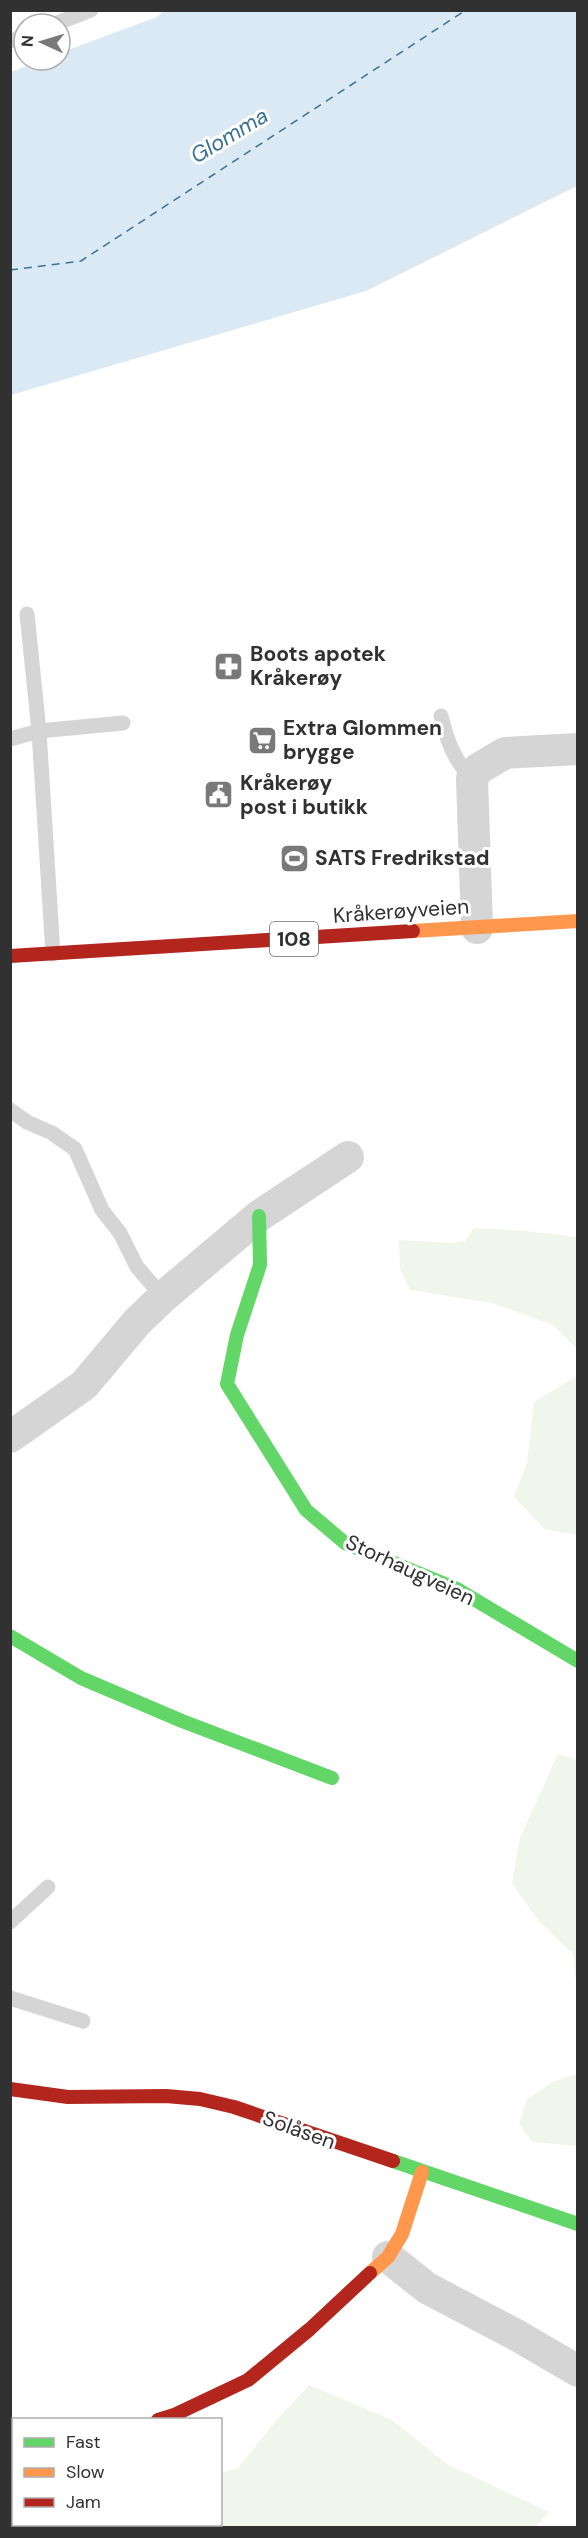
<svg xmlns="http://www.w3.org/2000/svg" width="588" height="2538" viewBox="0 0 588 2538" font-family="'DM Sans',sans-serif">
  <style>
    .green { fill: #f1f6ed }
    .water { fill: #dae9f3 }
    .lines { fill: none; stroke-linecap: round; stroke-linejoin: round }
    .ferry { stroke: #3a7297; stroke-width: 1.5; stroke-dasharray: 8 6; stroke-linecap: butt }
    .lane { stroke: #d5d5d5; stroke-width: 15 }
    .street { stroke: #d5d5d5; stroke-width: 32 }
    .fast { stroke: #63d668; stroke-width: 14 }
    .slow { stroke: #ff974d; stroke-width: 14 }
    .jam { stroke: #b3261e; stroke-width: 14 }
    .labels { text-anchor: middle; stroke-width: 6; stroke-linejoin: round; paint-order: stroke }
    .shield { fill: #fff; stroke: #6f6f6f; stroke-width: 1.5 }
    .shield-label { font-size: 20px; font-weight: bold; fill: #313131 }
    .poi-label { font-size: 21px; font-weight: bold; fill: #313131; stroke: #fff; text-anchor: start }
    .street-label { font-size: 21px; fill: #313131; stroke: #fff }
    .water-label { font-size: 22px; font-style: italic; fill: #3a7297; stroke: #fff }
  </style>
  <rect width="100%" height="100%" fill="#fff"/>
  <g class="green">
    <polygon points="474,1228 526,1231 577,1237 577,1348 551,1324 491,1303 410,1290 400,1269 399,1240 451,1243 465,1241"/>
    <polygon points="577,1376 577,1535 544,1529 514,1496 527,1463 534,1402"/>
    <polygon points="558,1754 577,1760 577,1992 573,1954 537,1919 512,1883 520,1838"/>
    <polygon points="577,2074 577,2146 532,2142 519,2124 527,2100 552,2082"/>
    <polygon points="309,2385 392,2420 447,2464 549,2512 535,2528 164,2527 165,2525 220,2524 221,2473 238,2468 275,2422"/>
  </g>
  <polygon class="water" points="165,10 577,11 577,186 366,291 11,395 11,72 42,60 60,60 60,53 157,17"/>
  <g class="lines">
    <polyline class="ferry" points="10,270 81,261 466,10"/>
    <g class="lane">
      <polyline points="55,24 91,10"/>
      <polyline points="10,41 24,36"/>
      <polyline points="27,614 39,731 53,954"/>
      <path d="M441,716C447,740 454,761 472,778"/>
      <polyline points="10,739 39,731 123,723"/>
      <polyline points="10,1110 27,1122 52,1133 75,1149 102,1210 120,1233 137,1267 163,1297"/>
      <polyline points="10,1922 48,1887"/>
      <polyline points="10,1998 83,2021"/>
    </g>
    <g class="street">
      <polyline points="477,928 472,778 478,769 505,753 578,749"/>
      <polyline points="10,1437 84,1385 137,1322 163,1297 259,1216 348,1157"/>
      <polyline points="388,2257 427,2288 518,2336 578,2371"/>
      <polyline points="10,2458 14,2457"/>
    </g>
    <g class="fast">
      <polyline points="259,1216 260,1265 237,1335 227,1384 306,1510 345,1543 457,1589 578,1661"/>
      <polyline points="10,1636 81,1678 182,1721 332,1778"/>
      <polyline points="393,2161 578,2224"/>
    </g>
    <g class="slow">
      <polyline points="413,931 578,921"/>
      <polyline points="370,2273 388,2257 402,2234 422,2172"/>
    </g>
    <g class="jam">
      <polyline points="10,956 413,931"/>
      <polyline points="10,2089 68,2097 166,2096 200,2099 234,2107 393,2161"/>
      <polyline points="158,2420 174,2415 248,2380 310,2329 370,2273"/>
    </g>
  </g>
  <defs>
    <symbol id="pharmacy-square" viewBox="-11 -11 22 22"><rect x="-9" y="-9" width="18" height="18" rx="4" fill="#797979" stroke="#fff"/><path d="M-2-6h4v4h4v4h-4v4h-4v-4h-4v-4h4Z" fill="#fff"/></symbol>
    <symbol id="supermarket-square" viewBox="-11 -11 22 22"><rect x="-9" y="-9" width="18" height="18" rx="4" fill="#797979" stroke="#fff"/><path d="M-6-5.5h2.5l.6 2H6L4.5 2H-2.5L-4.4-4H-6ZM-1.5 3.2a1.3 1.3 0 1 0 .1 0ZM3 3.2a1.3 1.3 0 1 0 .1 0Z" fill="#fff"/></symbol>
    <symbol id="civic-square" viewBox="-11 -11 22 22"><rect x="-9" y="-9" width="18" height="18" rx="4" fill="#797979" stroke="#fff"/><path d="M-.6-6.5H3V-4.5H.6V-3L4-1V1h2V6H-6V1h2V-1L-.6-3ZM-1.2 2.5V6h2.4V2.5Z" fill="#fff"/></symbol>
    <symbol id="stadium-square" viewBox="-11 -11 22 22"><rect x="-9" y="-9" width="18" height="18" rx="4" fill="#797979" stroke="#fff"/><path d="M0-5a6.5 5 0 1 0 0 10a6.5 5 0 1 0 0-10ZM-3.5-1.8h7v3.6h-7Z" fill="#fff"/></symbol>
  </defs>
  <g fill-rule="evenodd">
    <use href="#pharmacy-square" x="212" y="650" width="33" height="33"/>
    <use href="#supermarket-square" x="246" y="724" width="33" height="33"/>
    <use href="#civic-square" x="202" y="778" width="33" height="33"/>
    <use href="#stadium-square" x="278" y="842" width="33" height="33"/>
  </g>
  <g class="labels">
    <rect class="shield" x="270" y="922" width="48" height="34" rx="4.5"/>
    <g class="shield-label">
      <text x="294" y="946">108</text>
    </g>
    <g class="poi-label">
      <text x="250" y="661">Boots apotek<tspan x="250" dy="24">Kråkerøy</tspan></text>
      <text x="283" y="735">Extra Glommen<tspan x="283" dy="24">brygge</tspan></text>
      <text x="240" y="790">Kråkerøy<tspan x="240" dy="24">post i butikk</tspan></text>
      <text x="315" y="865">SATS Fredrikstad</text>
    </g>
    <g class="street-label">
      <text transform="translate(401 911) rotate(-4)" y="7">Kråkerøyveien</text>
      <text transform="translate(410 1570) rotate(25)" y="7">Storhaugveien</text>
      <text transform="translate(299 2130) rotate(20)" y="7">Solåsen</text>
    </g>
    <g class="water-label">
      <text transform="translate(229 135) rotate(-31)" y="8">Glomma</text>
    </g>
  </g>
  <rect width="588" height="2538" fill="none" stroke="#313131" stroke-width="24"/>
  <rect x="12" y="2418" width="210" height="108" fill="#ffffff" stroke="#adadad" stroke-width="1.5"/>
  <rect x="24" y="2438" width="30" height="9" fill="#63d668" stroke="#adadad" stroke-width="1.5"/>
  <text x="66" y="2448" font-size="18" fill="#313131">Fast</text>
  <rect x="24" y="2468" width="30" height="9" fill="#ff974d" stroke="#adadad" stroke-width="1.5"/>
  <text x="66" y="2478" font-size="18" fill="#313131">Slow</text>
  <rect x="24" y="2498" width="30" height="9" fill="#b3261e" stroke="#adadad" stroke-width="1.5"/>
  <text x="66" y="2508" font-size="18" fill="#313131">Jam</text>
  <g transform="translate(42 42) rotate(274)"><circle r="28" fill="#ffffff" stroke="#adadad" stroke-width="1.5"/>
  <path d="M0-4.5L10 22L0 15L-10 22Z" fill="#797979"/>
  <text y="-9" font-size="16" font-weight="bold" text-anchor="middle" fill="#313131">N</text>
  </g>
</svg>
